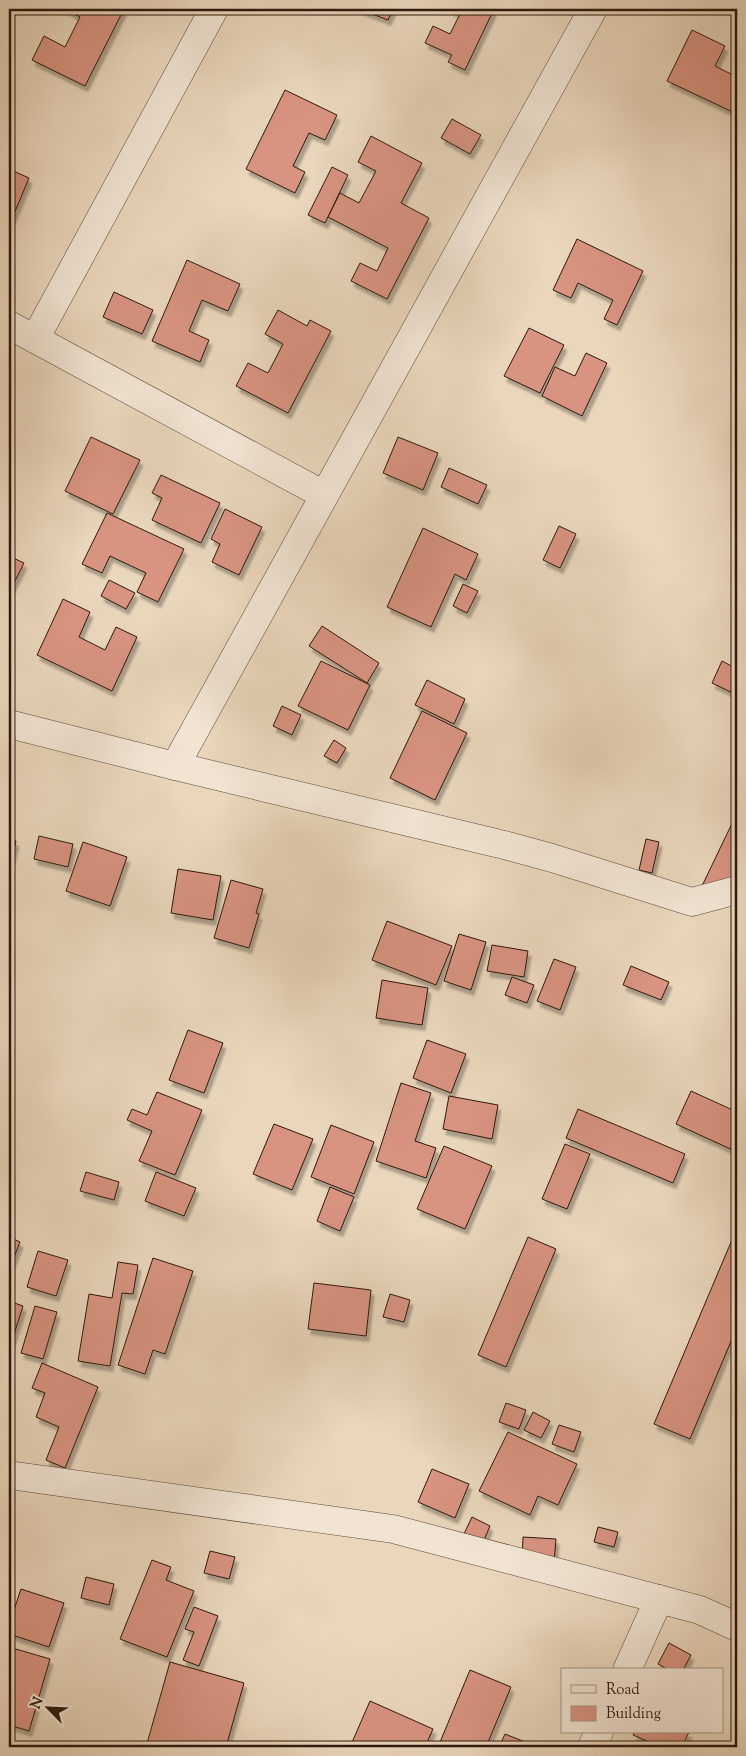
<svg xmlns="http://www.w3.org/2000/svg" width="746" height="1756" viewBox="0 0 746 1756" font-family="'Sorts Mill Goudy',serif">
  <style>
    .building { fill: #d89381; stroke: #2c190d; filter: url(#shadow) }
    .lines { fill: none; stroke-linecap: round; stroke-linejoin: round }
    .minor-casing { stroke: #5b4838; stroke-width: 29 }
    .minor { stroke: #f1e4d3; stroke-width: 28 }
  </style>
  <defs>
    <filter id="shadow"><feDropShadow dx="3" dy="5.5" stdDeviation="1" flood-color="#0004"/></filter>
  </defs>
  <rect width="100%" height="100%" fill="#e9d6bb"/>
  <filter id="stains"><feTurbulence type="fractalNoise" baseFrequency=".004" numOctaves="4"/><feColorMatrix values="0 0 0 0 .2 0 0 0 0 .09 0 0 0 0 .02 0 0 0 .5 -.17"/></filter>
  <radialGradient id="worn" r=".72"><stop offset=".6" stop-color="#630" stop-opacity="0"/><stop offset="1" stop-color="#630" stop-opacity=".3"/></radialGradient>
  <g class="building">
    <polygon points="65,9 124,9 85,86 32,60 44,36 65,47 80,17"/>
    <polygon points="359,9 393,9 388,20"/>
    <polygon points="449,9 494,9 465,70 448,62 452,55 425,43 433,26 450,34 460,14"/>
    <polygon points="692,30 725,46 715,66 737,77 737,114 667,81"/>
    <polygon points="285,90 337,115 325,140 309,133 293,166 305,172 295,193 246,169"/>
    <polygon points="452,119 481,135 470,154 441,138"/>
    <polygon points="371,136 422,163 401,203 429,218 387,299 351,281 360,263 377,271 388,248 328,217 340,193 359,203 376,171 358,162"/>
    <polygon points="332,167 348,175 325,223 308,215"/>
    <polygon points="9,169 29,178 9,226"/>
    <polygon points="577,239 643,271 617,325 604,319 613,300 578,283 571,298 553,290"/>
    <polygon points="187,260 240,284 228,311 202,300 189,331 209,340 200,362 152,341"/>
    <polygon points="114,292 153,310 142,334 103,317"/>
    <polygon points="278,310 307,326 310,320 331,331 288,413 236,386 248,363 268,373 283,344 265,334"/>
    <polygon points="529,328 564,345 540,393 504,376"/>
    <polygon points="586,353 607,363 582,416 542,396 555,367 575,376"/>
    <polygon points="91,437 140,460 113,514 65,491"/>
    <polygon points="398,437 438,453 423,490 383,473"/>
    <polygon points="449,468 487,485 478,504 441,487"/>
    <polygon points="161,475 220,503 201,543 152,520 162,498 152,493"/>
    <polygon points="225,509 262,527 239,575 212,562 220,544 211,539"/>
    <polygon points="107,513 184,549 158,602 137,592 146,573 110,556 102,573 82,564"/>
    <polygon points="559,526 576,534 560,568 543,560"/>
    <polygon points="423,528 478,554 466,580 455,574 431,627 387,607"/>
    <polygon points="9,556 24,563 9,593"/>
    <polygon points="109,580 135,593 126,609 101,596"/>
    <polygon points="463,584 478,591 467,613 453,606"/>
    <polygon points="63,599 90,612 79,637 105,650 116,627 137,637 112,691 37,655"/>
    <polygon points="322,626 379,663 367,683 309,646"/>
    <polygon points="321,661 370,685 348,730 298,706"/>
    <polygon points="722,661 737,669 737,695 712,683"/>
    <polygon points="427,680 465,699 454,724 415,705"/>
    <polygon points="282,706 301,715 292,735 273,726"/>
    <polygon points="422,711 467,733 435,800 390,778"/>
    <polygon points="334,740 346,748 337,763 324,756"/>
    <polygon points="737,813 737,872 725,897 702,886"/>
    <polygon points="39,836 73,844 68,867 34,859"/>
    <polygon points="9,839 16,841 9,870"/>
    <polygon points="646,839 659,842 652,873 639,870"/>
    <polygon points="83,842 127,857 110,906 66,891"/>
    <polygon points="178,869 221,876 213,920 171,913"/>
    <polygon points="231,880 263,889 256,913 259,914 249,948 214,938"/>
    <polygon points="387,921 452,946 436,985 372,960"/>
    <polygon points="459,934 486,942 471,990 444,981"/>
    <polygon points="492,945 528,951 524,977 487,971"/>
    <polygon points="554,959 576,967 560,1010 537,1001"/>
    <polygon points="631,966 669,982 661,1000 623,985"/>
    <polygon points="512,977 534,985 527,1003 505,995"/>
    <polygon points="382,980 428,988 422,1025 376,1018"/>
    <polygon points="188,1030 223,1043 204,1093 169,1080"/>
    <polygon points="427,1040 466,1054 451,1093 413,1078"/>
    <polygon points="401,1083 431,1093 415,1141 436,1148 426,1178 376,1161"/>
    <polygon points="691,1091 737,1112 737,1152 676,1124"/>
    <polygon points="157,1092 202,1110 175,1175 139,1161 152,1131 127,1120 132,1109 147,1115"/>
    <polygon points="449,1096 498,1105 492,1139 443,1129"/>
    <polygon points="578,1109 685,1154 673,1183 566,1138"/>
    <polygon points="274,1124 313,1139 292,1190 253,1174"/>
    <polygon points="331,1125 374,1142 354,1194 311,1177"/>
    <polygon points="565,1144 590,1154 567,1209 542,1199"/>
    <polygon points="444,1146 492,1166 465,1229 417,1209"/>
    <polygon points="86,1172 119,1182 114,1200 80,1191"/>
    <polygon points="156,1172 196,1188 184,1216 145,1201"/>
    <polygon points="330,1187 354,1197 340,1231 317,1221"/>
    <polygon points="737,1228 737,1327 690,1439 654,1424"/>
    <polygon points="9,1237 20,1242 9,1270"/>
    <polygon points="528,1237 556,1249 506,1367 478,1355"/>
    <polygon points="38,1251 68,1260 56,1296 27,1287"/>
    <polygon points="153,1258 193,1271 165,1354 153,1350 145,1374 118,1365"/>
    <polygon points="118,1262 138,1265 133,1294 122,1293 110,1366 78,1361 89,1294 112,1298"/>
    <polygon points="314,1283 371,1290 366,1336 308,1329"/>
    <polygon points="390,1294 410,1300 404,1322 383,1317"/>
    <polygon points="9,1301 23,1306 9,1350"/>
    <polygon points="35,1306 57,1312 43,1359 21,1353"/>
    <polygon points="42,1363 98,1387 65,1468 46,1460 59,1427 36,1417 45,1393 32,1388"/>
    <polygon points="506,1403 526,1410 519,1429 499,1422"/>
    <polygon points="533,1412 550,1421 541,1438 524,1430"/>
    <polygon points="559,1425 581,1432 574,1452 552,1444"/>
    <polygon points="508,1432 577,1464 558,1505 538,1496 530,1515 479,1491"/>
    <polygon points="432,1469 469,1484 455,1518 418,1502"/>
    <polygon points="472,1517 490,1526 481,1547 462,1538"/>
    <polygon points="598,1527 618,1532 614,1547 594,1542"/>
    <polygon points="523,1537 556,1539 554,1563 522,1561"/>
    <polygon points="210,1551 235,1557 229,1579 204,1573"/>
    <polygon points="152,1560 171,1567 166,1580 194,1591 167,1657 120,1639"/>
    <polygon points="86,1577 114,1584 109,1605 81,1598"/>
    <polygon points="21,1589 64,1603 49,1647 9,1634 9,1625"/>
    <polygon points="194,1607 218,1616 199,1666 183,1660 194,1632 185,1629"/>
    <polygon points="669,1643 691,1655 683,1670 669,1670 658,1664"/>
    <polygon points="9,1647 50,1659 29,1731 9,1725"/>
    <polygon points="170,1662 244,1683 226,1747 146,1747"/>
    <polygon points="470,1670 511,1687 486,1747 438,1747"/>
    <polygon points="370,1701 433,1729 425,1747 350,1747"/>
    <polygon points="635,1732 689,1732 682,1747 661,1747 633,1735"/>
    <polygon points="505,1734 538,1747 499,1747"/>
  </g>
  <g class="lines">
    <defs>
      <g id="minor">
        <polyline points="9,325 324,495"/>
        <polyline points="35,339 214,9"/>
        <polyline points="9,724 175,766 508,846 552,858 692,902 737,890"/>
        <polyline points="175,766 593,9"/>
        <polyline points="9,1475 393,1529 700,1610 737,1627"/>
        <polyline points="627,1670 659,1599"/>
        <polyline points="592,1747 599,1732"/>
      </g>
    </defs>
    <use href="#minor" class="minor-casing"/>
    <use href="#minor" class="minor"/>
  </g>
  <rect width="746" height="1756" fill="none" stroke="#e9d6bb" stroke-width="30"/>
  <rect x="10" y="10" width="726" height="1736" fill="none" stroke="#2c190d" stroke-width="2.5"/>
  <rect x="15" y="15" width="716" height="1726" fill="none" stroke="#2c190d"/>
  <rect x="561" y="1668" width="162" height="65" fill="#f1e4d3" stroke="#a29384"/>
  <rect x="571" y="1685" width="25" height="8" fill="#f1e4d3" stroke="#a29384"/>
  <text x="606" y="1694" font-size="15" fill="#2c190d">Road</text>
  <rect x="571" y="1706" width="25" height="15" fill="#d89381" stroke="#a29384"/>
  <text x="606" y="1718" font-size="15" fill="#2c190d">Building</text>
  <g transform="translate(48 1708) rotate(294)" stroke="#f1e4d3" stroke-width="4" paint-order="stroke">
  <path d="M0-4L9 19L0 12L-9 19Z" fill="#2c190d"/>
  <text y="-8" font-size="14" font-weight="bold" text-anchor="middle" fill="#2c190d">N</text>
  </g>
  <rect width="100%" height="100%" filter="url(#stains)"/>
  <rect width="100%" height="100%" fill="url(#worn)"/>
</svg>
